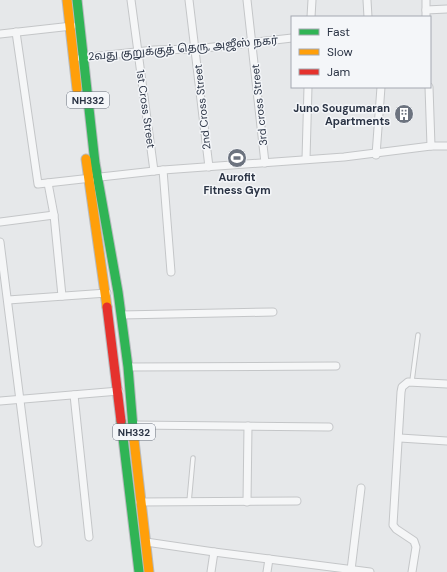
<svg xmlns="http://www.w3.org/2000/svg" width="447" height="572" viewBox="0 0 447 572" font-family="'DM Sans','Noto Sans Tamil',sans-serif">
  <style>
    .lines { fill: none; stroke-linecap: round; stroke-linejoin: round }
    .lane-casing { stroke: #c4c6c8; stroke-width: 5.5 }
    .street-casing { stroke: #c4c6c8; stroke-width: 9 }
    .fast-casing { stroke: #b8bbbf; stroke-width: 11 }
    .slow-casing { stroke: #b8bbbf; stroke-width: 11 }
    .jam-casing { stroke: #b8bbbf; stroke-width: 11 }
    .lane { stroke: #f5f6f7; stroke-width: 3.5 }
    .street { stroke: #f5f6f7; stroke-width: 7 }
    .fast { stroke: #30b455; stroke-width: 9 }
    .slow { stroke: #ff9f0a; stroke-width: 9 }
    .jam { stroke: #e5322d; stroke-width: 9 }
    .labels { text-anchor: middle; stroke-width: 3; stroke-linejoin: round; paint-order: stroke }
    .shield { fill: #f4f6f9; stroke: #676e7b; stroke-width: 1 }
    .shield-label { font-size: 10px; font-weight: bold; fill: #2b3445 }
    .street-label { font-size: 11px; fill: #2b3445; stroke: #f4f6f9 }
    .poi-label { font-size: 11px; font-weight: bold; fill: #2b3445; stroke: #f4f6f9; text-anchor: end }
  </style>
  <rect width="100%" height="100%" fill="#e6e8ea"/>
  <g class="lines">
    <defs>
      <g id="lane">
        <polyline points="412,381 418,335"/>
        <polyline points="189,502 193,458"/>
      </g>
      <g id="street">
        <polyline points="131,0 154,171"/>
        <polyline points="189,0 209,167"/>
        <polyline points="247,0 265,163"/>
        <polyline points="367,0 368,17"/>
        <polyline points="426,0 426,17"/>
        <polyline points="426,10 447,9"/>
        <polyline points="311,17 312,0"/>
        <polyline points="16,32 38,184 163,170 344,157 431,146 447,146"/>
        <polyline points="0,34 72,26"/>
        <polyline points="81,58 154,50 196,49 292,38"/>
        <polyline points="429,87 431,146"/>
        <polyline points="376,155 381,87"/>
        <polyline points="306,159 308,87"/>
        <polyline points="163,170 171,272"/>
        <polyline points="48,183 54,215 62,296"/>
        <polyline points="0,222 54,215"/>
        <polyline points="0,242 38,543"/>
        <polyline points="8,300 107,293"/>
        <polyline points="121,315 273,312"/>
        <polyline points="128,367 336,366"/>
        <polyline points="74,395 89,537"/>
        <polyline points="0,401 119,391"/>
        <polyline points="133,425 329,427"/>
        <polyline points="400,438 447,441"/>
        <polyline points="140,502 297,501"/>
        <polyline points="247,502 248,426"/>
        <polyline points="146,542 214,552 370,572"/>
        <polyline points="351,570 361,488"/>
        <polyline points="211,572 214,552"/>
        <polyline points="267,572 269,559"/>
        <polyline points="412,572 416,547 414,541 396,529 393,525 401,392 402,387 408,382 447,384"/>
      </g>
      <g id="fast">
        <polyline points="77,0 95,163 118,292 128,367 134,440"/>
        <polyline points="121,421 139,572"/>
      </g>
      <g id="slow">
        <polyline points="67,0 77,89"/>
        <polyline points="86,159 107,307"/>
        <polyline points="134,440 149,572"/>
      </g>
      <polyline id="jam" points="107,307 121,421"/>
    </defs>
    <use href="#lane" class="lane-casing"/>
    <use href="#street" class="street-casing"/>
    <use href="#fast" class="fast-casing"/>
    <use href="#slow" class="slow-casing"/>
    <use href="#jam" class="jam-casing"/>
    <use href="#lane" class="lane"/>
    <use href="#street" class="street"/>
    <use href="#fast" class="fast"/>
    <use href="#slow" class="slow"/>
    <use href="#jam" class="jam"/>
  </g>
  <defs>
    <symbol id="building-disc" viewBox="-11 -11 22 22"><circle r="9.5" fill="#6c737f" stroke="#f4f6f9"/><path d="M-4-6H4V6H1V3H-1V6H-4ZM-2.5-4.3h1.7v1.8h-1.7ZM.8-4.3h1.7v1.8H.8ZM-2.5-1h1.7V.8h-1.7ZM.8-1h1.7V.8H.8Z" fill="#fff"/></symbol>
    <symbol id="stadium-disc" viewBox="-11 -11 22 22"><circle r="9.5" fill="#6c737f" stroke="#f4f6f9"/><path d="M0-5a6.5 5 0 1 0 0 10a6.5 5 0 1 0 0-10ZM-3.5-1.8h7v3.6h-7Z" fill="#fff"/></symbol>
  </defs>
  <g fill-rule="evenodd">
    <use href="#building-disc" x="393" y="103" width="22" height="22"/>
    <use href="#stadium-disc" x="226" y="147" width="22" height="22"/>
  </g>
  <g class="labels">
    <g class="shield">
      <rect x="67" y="92" width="42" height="16" rx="3"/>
      <rect x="113" y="424" width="42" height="16" rx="3"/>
    </g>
    <g class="shield-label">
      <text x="88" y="104">NH332</text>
      <text x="134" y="436">NH332</text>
    </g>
    <g class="street-label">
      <text transform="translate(183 48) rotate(-5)" y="4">2வது குறுக்குத் தெரு, அஜீஸ் நகர்</text>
      <text transform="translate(259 105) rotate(-96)" y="4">3rd cross Street</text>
      <text transform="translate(202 107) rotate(-96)" y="4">2nd Cross Street</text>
      <text transform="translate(146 109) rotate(82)" y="4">1st Cross Street</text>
    </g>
    <g class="poi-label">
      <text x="390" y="112">Juno Sougumaran<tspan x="390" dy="13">Apartments</tspan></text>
      <text x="237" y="181" text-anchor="middle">Aurofit<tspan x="237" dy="13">Fitness Gym</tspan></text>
    </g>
  </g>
  <rect x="291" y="16" width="140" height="72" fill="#f4f6f9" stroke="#a4a8b1"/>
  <rect x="299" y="29" width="20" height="6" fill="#30b455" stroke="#a4a8b1"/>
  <text x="327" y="36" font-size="12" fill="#2b3445">Fast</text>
  <rect x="299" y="49" width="20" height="6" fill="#ff9f0a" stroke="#a4a8b1"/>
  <text x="327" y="56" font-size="12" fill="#2b3445">Slow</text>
  <rect x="299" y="69" width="20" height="6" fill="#e5322d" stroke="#a4a8b1"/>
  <text x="327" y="76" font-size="12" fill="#2b3445">Jam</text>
</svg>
